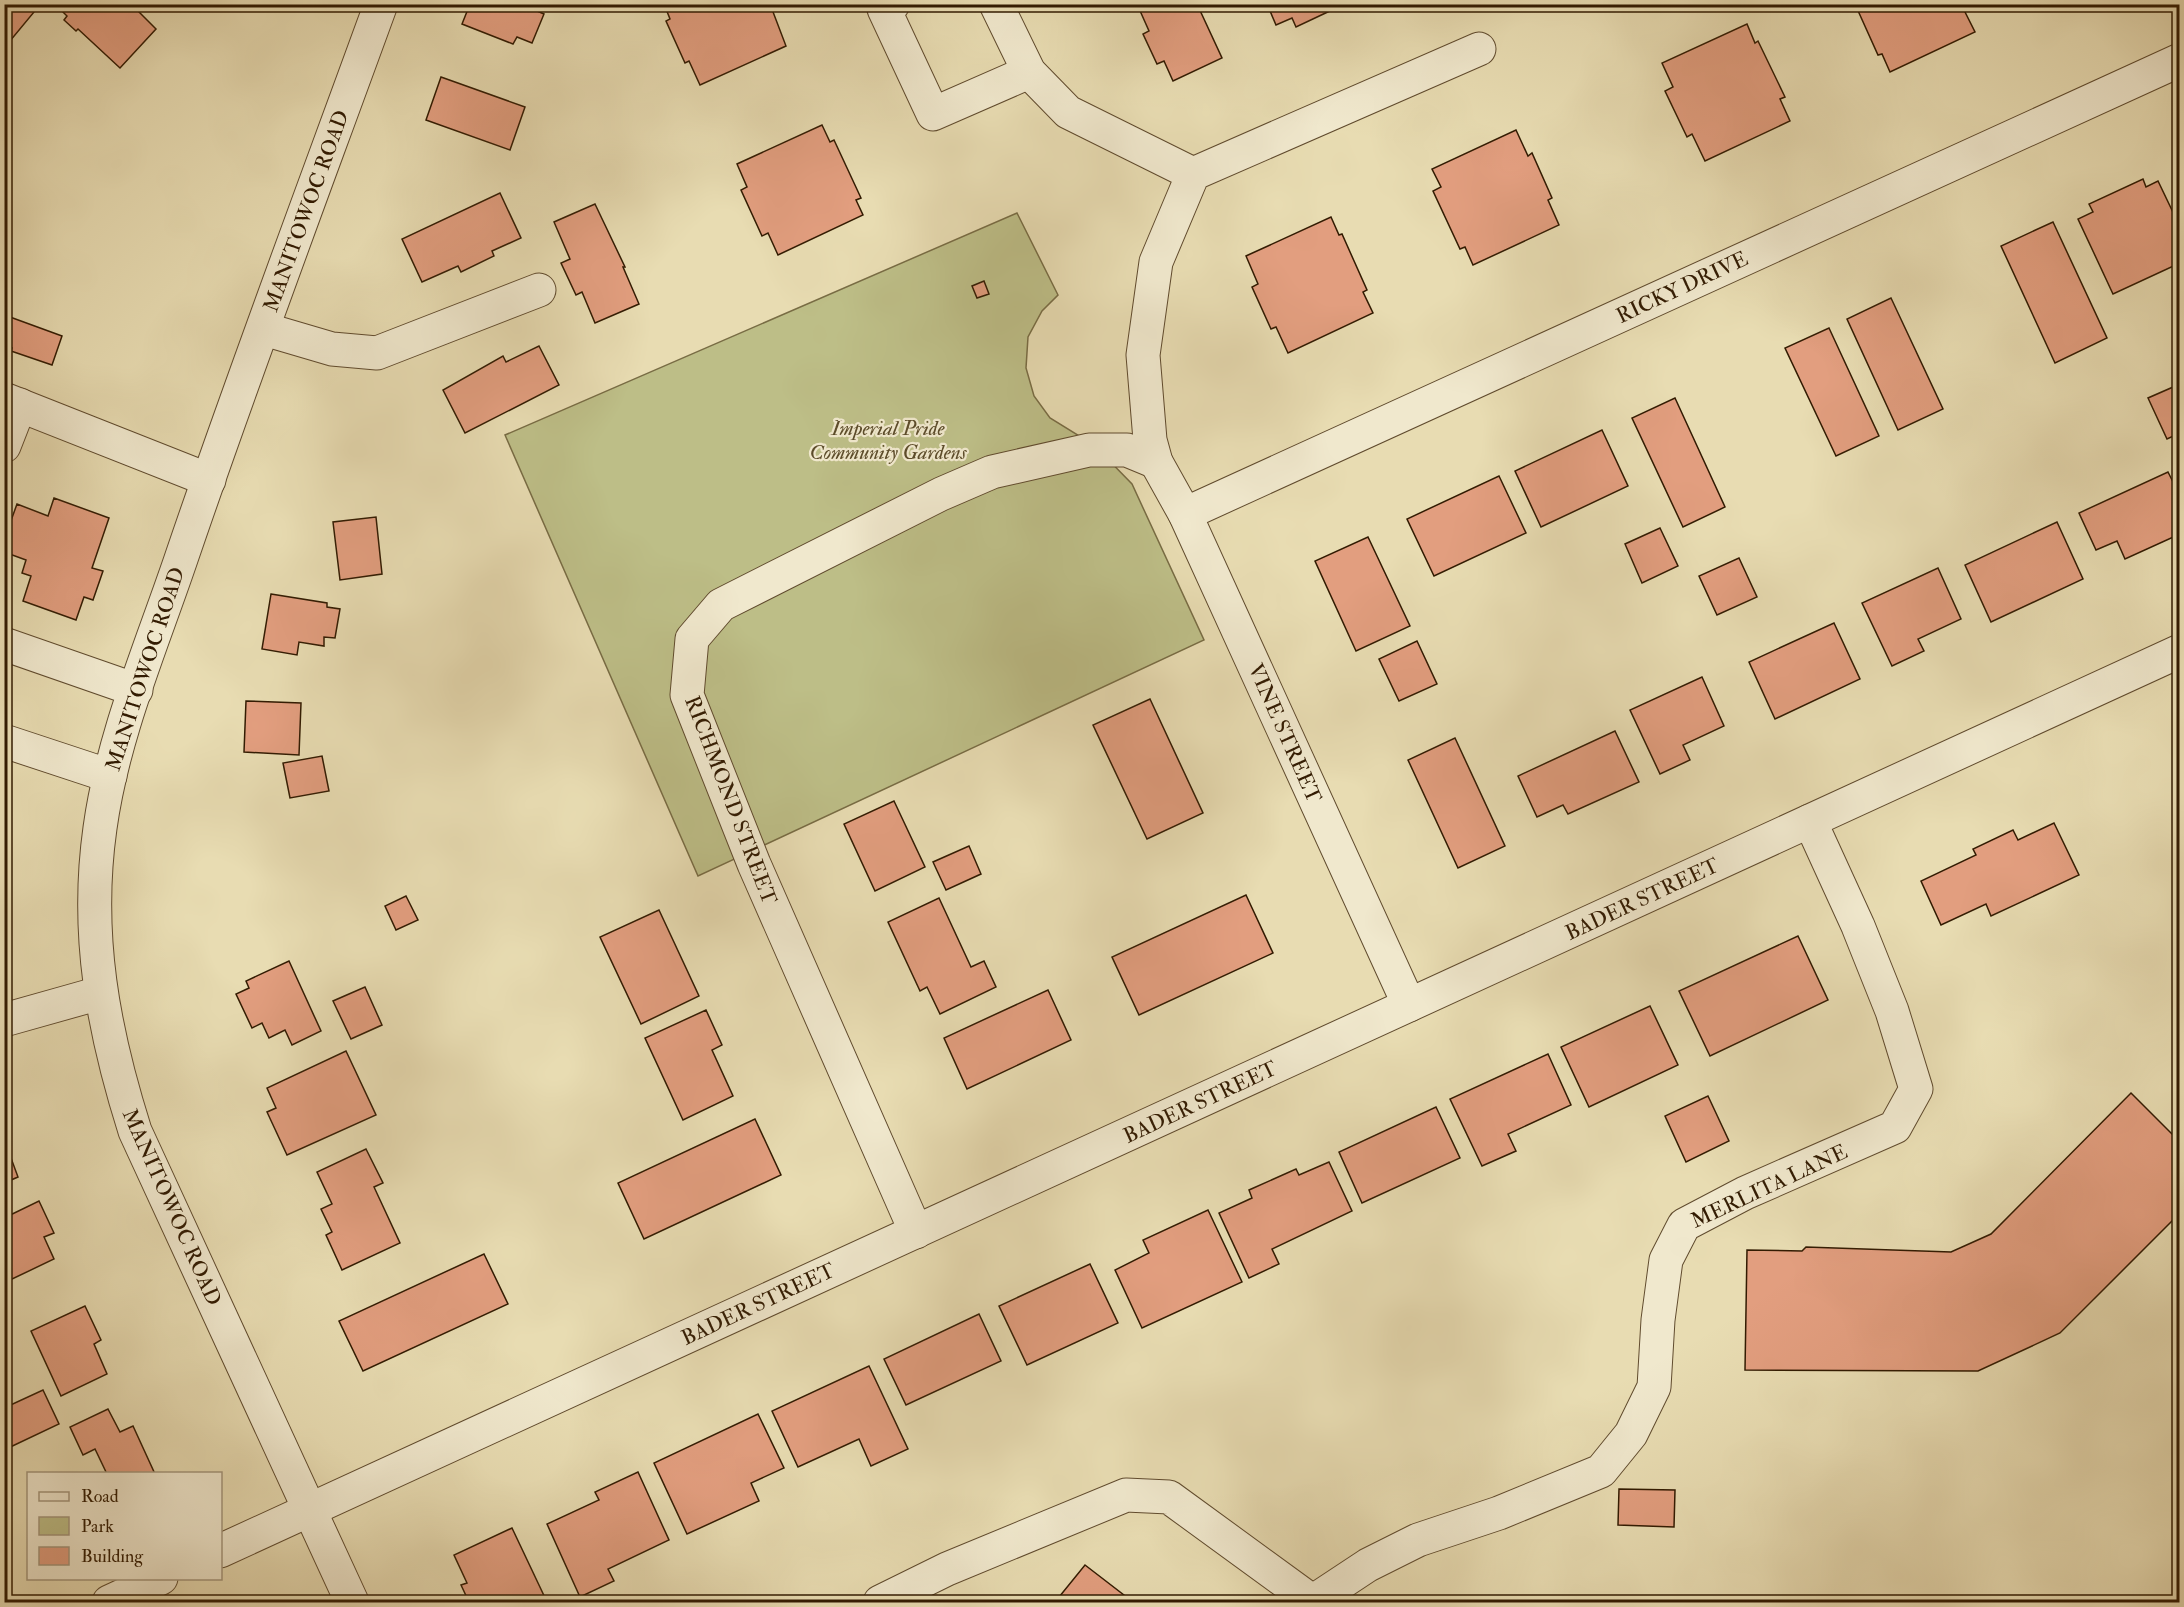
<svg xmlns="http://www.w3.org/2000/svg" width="2184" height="1607" viewBox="0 0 2184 1607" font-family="'IM FELL Double Pica',serif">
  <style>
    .green { fill: #bdbe87; stroke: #786c44; stroke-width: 1.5 }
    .building { fill: #e29e7f; stroke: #321b02; stroke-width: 1.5 }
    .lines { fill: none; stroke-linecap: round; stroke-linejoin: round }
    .minor-casing { stroke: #604b2e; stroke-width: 35 }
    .minor { stroke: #f0e8cd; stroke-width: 33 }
    .labels { text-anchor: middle; stroke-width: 4.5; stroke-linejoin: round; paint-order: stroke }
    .street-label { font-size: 21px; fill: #321b02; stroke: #f0e8cd }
    .park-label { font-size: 21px; font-style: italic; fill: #5c4c2a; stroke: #f0e8cd }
  </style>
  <rect width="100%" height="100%" fill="#e8dcb2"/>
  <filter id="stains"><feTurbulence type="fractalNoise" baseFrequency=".00333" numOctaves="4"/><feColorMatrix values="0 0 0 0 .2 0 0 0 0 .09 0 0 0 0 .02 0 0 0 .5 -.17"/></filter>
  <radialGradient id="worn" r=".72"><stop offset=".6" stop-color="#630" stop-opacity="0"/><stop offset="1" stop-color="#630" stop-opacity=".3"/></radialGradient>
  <polygon class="green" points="1017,213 1058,295 1042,311 1028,337 1026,368 1034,396 1050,418 1094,445 1132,484 1204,640 698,876 505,435"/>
  <g class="building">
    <polygon points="4,4 39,6 10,41 4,36"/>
    <polygon points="55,4 131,4 156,29 120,68 78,29 76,31 64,20 67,16"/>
    <polygon points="470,4 521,4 544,14 532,43 517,37 513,44 462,24"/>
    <polygon points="664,4 770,4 786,46 700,85 689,61 685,63 666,21 670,19"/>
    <polygon points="1137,4 1197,4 1222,58 1173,81 1164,61 1157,64 1143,34 1149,31"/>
    <polygon points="1267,4 1332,4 1334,9 1296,27 1292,18 1276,25"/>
    <polygon points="1855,4 1969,4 1963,8 1975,32 1890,72 1882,54 1878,55"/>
    <polygon points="1747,24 1755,43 1758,41 1785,97 1780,99 1790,121 1705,161 1692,134 1687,137 1665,91 1673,87 1662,63"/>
    <polygon points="441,77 525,107 510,150 426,120"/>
    <polygon points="822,125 830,142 834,140 861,198 856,200 863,215 778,255 768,233 762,236 741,190 747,187 737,164"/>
    <polygon points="1516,130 1528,156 1532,153 1552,198 1548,200 1559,225 1473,265 1465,247 1460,249 1433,191 1441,187 1432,169"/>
    <polygon points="2143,179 2146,187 2158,181 2180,227 2180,263 2113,294 2078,219 2093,212 2089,204"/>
    <polygon points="500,193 521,238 492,251 494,256 461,272 458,266 422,282 402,239"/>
    <polygon points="595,204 625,267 623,267 639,304 595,323 582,292 576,295 561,263 570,259 554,222"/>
    <polygon points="1331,217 1339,235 1342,234 1367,290 1363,292 1373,313 1288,353 1276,327 1271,329 1252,287 1258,284 1246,256"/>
    <polygon points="2053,222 2107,338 2055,363 2001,246"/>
    <polygon points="984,281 989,294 977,298 972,286"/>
    <polygon points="1891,298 1943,409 1898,430 1847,319"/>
    <polygon points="10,317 62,336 52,365 11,351 12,348 4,345 4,332"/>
    <polygon points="1829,328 1879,436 1836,456 1785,348"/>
    <polygon points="539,346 559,385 465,433 443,390 503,356 506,362"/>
    <polygon points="2180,384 2180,433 2167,439 2148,398"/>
    <polygon points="1675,398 1725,507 1683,527 1632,418"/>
    <polygon points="1602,430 1628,486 1541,527 1515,471"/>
    <polygon points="2168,472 2180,496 2180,534 2125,559 2117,541 2096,550 2079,513"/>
    <polygon points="1499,476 1526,533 1434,576 1407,519"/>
    <polygon points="54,498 109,518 92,568 103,571 93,600 84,597 76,620 23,601 31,576 22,573 26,560 4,552 4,540 17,504 48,516"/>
    <polygon points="376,517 382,574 340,580 333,522"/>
    <polygon points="2057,522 2083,579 1991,622 1965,565"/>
    <polygon points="1660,528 1678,566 1642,583 1625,544"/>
    <polygon points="1368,537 1410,626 1356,651 1315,561"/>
    <polygon points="1739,558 1757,597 1717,615 1699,576"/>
    <polygon points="1938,568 1961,619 1918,639 1924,651 1892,666 1862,603"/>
    <polygon points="271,594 327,603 327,607 340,609 335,638 324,637 324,646 299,642 297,655 262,649"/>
    <polygon points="1834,623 1860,679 1775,719 1749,662"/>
    <polygon points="1417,641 1437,684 1399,701 1379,659"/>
    <polygon points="1702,677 1724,726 1683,745 1690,760 1660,774 1630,710"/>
    <polygon points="1150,699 1203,813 1147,839 1093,725"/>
    <polygon points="246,701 301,703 299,755 244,752"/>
    <polygon points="1615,731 1639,782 1568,814 1563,805 1537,817 1518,776"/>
    <polygon points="1455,738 1505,846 1458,868 1408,760"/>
    <polygon points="322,756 329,791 290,798 283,763"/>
    <polygon points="894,801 925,867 875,891 844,824"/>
    <polygon points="2054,823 2079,875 1991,916 1986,904 1941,925 1921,881 1976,855 1973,849 2013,830 2018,840"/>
    <polygon points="969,846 981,874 946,890 933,862"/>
    <polygon points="1246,895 1273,953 1139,1015 1112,957"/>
    <polygon points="406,896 418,920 396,930 385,906"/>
    <polygon points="939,898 971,967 984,961 996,987 940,1014 927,987 920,991 888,922"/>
    <polygon points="659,910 699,996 641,1024 600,937"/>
    <polygon points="1798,936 1828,1000 1710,1056 1679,991"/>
    <polygon points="289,961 321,1031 292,1045 285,1030 269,1038 262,1023 252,1028 236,994 249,988 246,981"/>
    <polygon points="365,987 382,1025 351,1039 333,1001"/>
    <polygon points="1048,990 1071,1040 967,1089 944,1038"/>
    <polygon points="1650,1006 1678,1065 1589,1107 1561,1047"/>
    <polygon points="706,1010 722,1045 712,1050 733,1096 683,1120 645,1038"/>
    <polygon points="346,1051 376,1115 287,1155 267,1112 276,1108 267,1088"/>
    <polygon points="1548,1054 1571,1105 1508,1134 1516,1151 1482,1166 1450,1099"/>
    <polygon points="2131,1093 2180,1142 2180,1213 2060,1333 1978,1371 1745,1370 1747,1250 1802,1251 1806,1247 1951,1252 1991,1234"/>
    <polygon points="1708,1096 1729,1141 1686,1162 1665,1116"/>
    <polygon points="1436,1107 1460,1158 1362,1203 1339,1152"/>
    <polygon points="755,1119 781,1175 644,1239 618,1183"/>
    <polygon points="4,1139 18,1177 4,1183"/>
    <polygon points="366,1149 383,1183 374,1187 400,1243 342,1270 326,1235 332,1232 321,1209 332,1204 317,1172"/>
    <polygon points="1329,1162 1352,1211 1272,1249 1279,1264 1249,1278 1219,1213 1252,1198 1249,1190 1296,1169 1299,1175"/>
    <polygon points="39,1201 54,1233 44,1237 54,1259 10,1280 4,1267 4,1218"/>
    <polygon points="1208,1210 1242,1282 1142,1328 1115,1270 1149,1253 1143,1240"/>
    <polygon points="484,1254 508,1304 363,1371 339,1321"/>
    <polygon points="1090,1264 1118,1323 1027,1365 999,1306"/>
    <polygon points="85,1306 101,1340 94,1344 107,1374 61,1396 31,1331"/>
    <polygon points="979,1314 1001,1361 906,1405 884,1359"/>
    <polygon points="869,1366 908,1449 871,1466 859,1439 798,1467 772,1411"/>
    <polygon points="43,1390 59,1424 4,1450 4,1408"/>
    <polygon points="108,1409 120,1432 133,1426 155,1474 107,1474 95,1449 83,1455 70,1427"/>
    <polygon points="758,1414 784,1468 751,1483 759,1501 687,1534 654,1463"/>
    <polygon points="638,1472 669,1540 608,1569 614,1581 580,1597 547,1524 599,1500 595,1492"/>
    <polygon points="1619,1489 1675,1490 1674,1527 1618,1525"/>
    <polygon points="512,1528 547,1602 469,1602 461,1585 467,1583 454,1555"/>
    <polygon points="1085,1565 1133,1602 1055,1602"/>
  </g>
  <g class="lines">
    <defs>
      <g id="minor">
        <polyline points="893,4 884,9 933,114 1029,72"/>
        <polyline points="996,4 1029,72 1068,112 1193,174"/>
        <polyline points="264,329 332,349 377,353 539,290"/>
        <polyline points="4,399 209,480"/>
        <polyline points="4,446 20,405"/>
        <polyline points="1185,514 2180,60"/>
        <polyline points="4,644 136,690"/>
        <polyline points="4,741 110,776"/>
        <polyline points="1409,1005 1185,514 1156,462 1150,440 1143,355 1156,262 1193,174 1479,49"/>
        <polyline points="4,1020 100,993"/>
        <polyline points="916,1232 754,864 687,695 692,639 721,605 941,494 992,472 1089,450 1127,450 1156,462"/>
        <polyline points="220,1551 2180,651"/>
        <polyline points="109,1602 161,1578"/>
        <path d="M352,1602L135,1131C103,1030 85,934 100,828C113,734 152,645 182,556C245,371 314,188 381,4"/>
        <polyline points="880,1602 947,1569 1126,1495 1169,1497 1313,1602"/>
        <polyline points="1312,1602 1368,1565 1418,1540 1499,1513 1601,1471 1631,1434 1654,1387 1658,1320 1666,1260 1684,1225 1745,1193 1895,1127 1916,1089 1892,1011 1858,926 1810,821"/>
      </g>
    </defs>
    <use href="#minor" class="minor-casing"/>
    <use href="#minor" class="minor"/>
  </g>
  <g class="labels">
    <g class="street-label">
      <text transform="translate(306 211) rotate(-70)" y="7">MANITOWOC ROAD</text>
      <text transform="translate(1682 287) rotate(-25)" y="7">RICKY DRIVE</text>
      <text transform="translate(145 669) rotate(-72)" y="7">MANITOWOC ROAD</text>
      <text transform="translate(1285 733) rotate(66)" y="7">VINE STREET</text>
      <text transform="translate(731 800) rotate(69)" y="7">RICHMOND STREET</text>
      <text transform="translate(1642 899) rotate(-25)" y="7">BADER STREET</text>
      <text transform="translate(1200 1102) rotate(-25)" y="7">BADER STREET</text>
      <text transform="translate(1769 1186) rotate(-25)" y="7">MERLITA LANE</text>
      <text transform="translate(172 1207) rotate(66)" y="7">MANITOWOC ROAD</text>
      <text transform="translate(758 1304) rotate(-25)" y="7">BADER STREET</text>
    </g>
    <g class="park-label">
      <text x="888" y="435">Imperial Pride<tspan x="888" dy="24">Community Gardens</tspan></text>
    </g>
  </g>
  <rect width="2184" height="1607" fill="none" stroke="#e8dcb2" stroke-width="24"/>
  <rect x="6" y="6" width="2172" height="1595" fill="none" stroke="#321b02" stroke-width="3"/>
  <rect x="12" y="12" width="2160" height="1583" fill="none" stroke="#321b02" stroke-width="1.5"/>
  <rect x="27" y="1472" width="195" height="108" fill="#f0e8cd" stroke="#a4967c" stroke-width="1.5"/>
  <rect x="39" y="1492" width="30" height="9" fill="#f0e8cd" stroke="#a4967c" stroke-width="1.5"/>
  <text x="81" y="1502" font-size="18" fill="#321b02">Road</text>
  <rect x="39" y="1517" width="30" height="18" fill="#bdbe87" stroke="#a4967c" stroke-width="1.5"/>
  <text x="81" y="1532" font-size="18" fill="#321b02">Park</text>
  <rect x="39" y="1547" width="30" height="18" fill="#e29e7f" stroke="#a4967c" stroke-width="1.5"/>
  <text x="81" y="1562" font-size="18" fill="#321b02">Building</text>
  <rect width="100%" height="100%" filter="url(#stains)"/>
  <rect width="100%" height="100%" fill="url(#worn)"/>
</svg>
